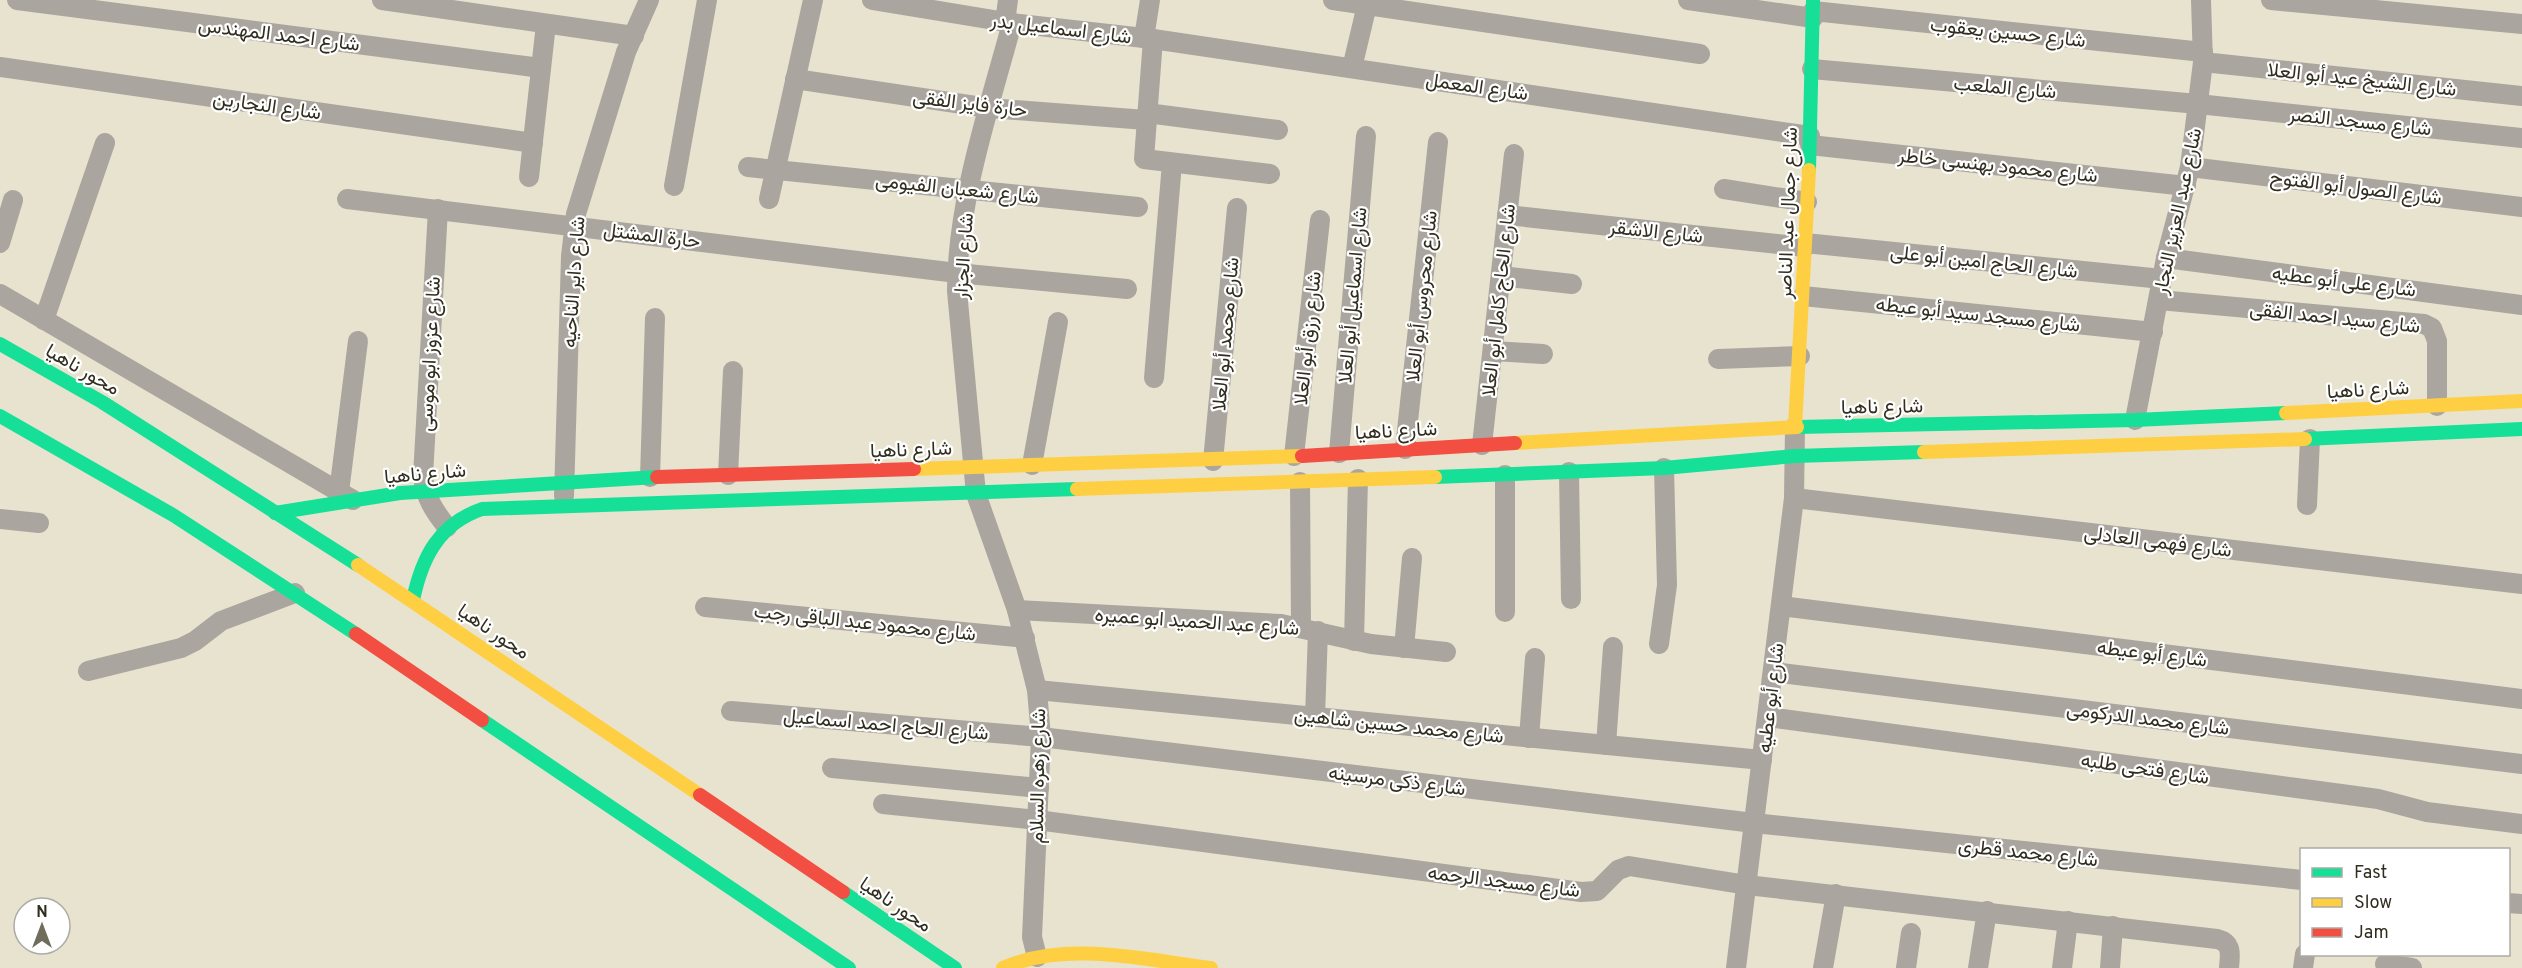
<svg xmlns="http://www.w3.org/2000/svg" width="2522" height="968" viewBox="0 0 2522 968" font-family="Overpass,Vazirmatn,sans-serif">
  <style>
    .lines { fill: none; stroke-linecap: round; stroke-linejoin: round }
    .street { stroke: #aba5a0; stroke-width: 20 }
    .fast { stroke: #16e098; stroke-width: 14 }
    .slow { stroke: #ffcf43; stroke-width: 14 }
    .jam { stroke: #f24e42; stroke-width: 14 }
    .labels { text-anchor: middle; stroke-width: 4.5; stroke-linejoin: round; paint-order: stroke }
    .street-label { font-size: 20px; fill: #312e1f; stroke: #fff }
  </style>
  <rect width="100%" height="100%" fill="#e8e3ce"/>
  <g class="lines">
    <g class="street">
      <polyline points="17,0 541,68"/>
      <polyline points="382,0 634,36"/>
      <polyline points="872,0 1012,23 1153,39 1810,136"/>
      <polyline points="1333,0 1700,54"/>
      <polyline points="1688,0 1813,18"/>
      <polyline points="2271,0 2522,24"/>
      <polyline points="1813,11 2203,52"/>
      <polyline points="1005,22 1008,0"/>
      <path d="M1012,23C989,109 957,201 957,291L976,494L1017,610L1037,690L1041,737L1032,937L1037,957"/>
      <polyline points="1144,38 1150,0"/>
      <polyline points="1153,39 1144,159 1270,174"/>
      <polyline points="2203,62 2522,96"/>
      <polyline points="0,67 533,143"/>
      <polyline points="1352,68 1367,5"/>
      <polyline points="1812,69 2198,104 2522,138"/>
      <polyline points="795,79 989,108 1146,120"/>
      <polyline points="1147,113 1278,130"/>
      <polyline points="1810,145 2186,186"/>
      <polyline points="748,167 1138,207"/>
      <polyline points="2190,167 2522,207"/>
      <polyline points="529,177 546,24"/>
      <polyline points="674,186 707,0"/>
      <polyline points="1724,189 1807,202"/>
      <polyline points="347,199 957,273 1127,289"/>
      <polyline points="769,199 813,0"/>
      <path d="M438,209L423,476C425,497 434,511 447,527"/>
      <polyline points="1507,215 1805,247"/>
      <polyline points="0,243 13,200"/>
      <polyline points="1805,243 2162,279"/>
      <polyline points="2166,258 2522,305"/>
      <polyline points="1501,276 1572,284"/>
      <polyline points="0,294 353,500"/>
      <polyline points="1803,296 2153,332"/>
      <polyline points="2159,300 2424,324 2432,328 2437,341 2437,406"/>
      <polyline points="44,320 105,143"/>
      <polyline points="1493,351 1543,354"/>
      <polyline points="1718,359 1800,356"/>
      <polyline points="1154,378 1172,163"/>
      <polyline points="2135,420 2166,258 2190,167 2203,62 2201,0"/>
      <polyline points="1482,445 1514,154"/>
      <polyline points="1405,449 1438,142"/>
      <polyline points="1339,453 1366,136"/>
      <polyline points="1294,456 1320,220"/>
      <polyline points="1213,461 1237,208"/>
      <polyline points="1032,465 1058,322"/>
      <polyline points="1569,472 1571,599"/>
      <polyline points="728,475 733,371"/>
      <polyline points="650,477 655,318"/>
      <polyline points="1300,482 1301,627"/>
      <polyline points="339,492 358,341"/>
      <polyline points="564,496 571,256 576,214 626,52 649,0"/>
      <polyline points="1794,498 2522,584"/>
      <polyline points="2307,505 2310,439"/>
      <polyline points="0,519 39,523"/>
      <polyline points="1781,606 2522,699"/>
      <polyline points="705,607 1025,638"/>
      <polyline points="1017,610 1281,624 1371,644 1446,652"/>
      <polyline points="1505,612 1505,475"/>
      <polyline points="1354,641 1358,479"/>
      <polyline points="1659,644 1667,585 1664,468"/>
      <polyline points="1404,648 1412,558"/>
      <polyline points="88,671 181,648 195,641 221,621 295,593"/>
      <polyline points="1773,672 2522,764"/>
      <polyline points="1037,690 1762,760"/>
      <polyline points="731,711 1041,737 1754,823 2302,880"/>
      <polyline points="1315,717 1318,631"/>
      <polyline points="1768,717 2319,791 2378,799 2427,812 2522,824"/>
      <polyline points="1529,738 1535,658"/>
      <polyline points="1606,745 1613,647"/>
      <polyline points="832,768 1039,788"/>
      <path d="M883,804L1037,820L1581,892L1597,891L1618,870L1629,866L1747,885L2217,939C2233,943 2230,954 2229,968"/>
      <polyline points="2508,903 2522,904"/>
      <polyline points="2385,964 2412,968"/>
      <polyline points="1736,968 1794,498 1795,427"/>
      <polyline points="1823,968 1836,894"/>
      <polyline points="1906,968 1911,933"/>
      <polyline points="1978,968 1987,911"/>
      <polyline points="2062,968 2068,921"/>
      <polyline points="2110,968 2113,926"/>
      <polyline points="2303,968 2305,954"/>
    </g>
    <g class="fast">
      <polyline points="1809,170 1813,0"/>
      <polyline points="0,344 102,402 358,565"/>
      <polyline points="0,416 173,515 356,634"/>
      <polyline points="1797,427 2135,420 2286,413"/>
      <polyline points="2305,439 2522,429"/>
      <polyline points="1435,477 1664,468 1795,456 1924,452"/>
      <polyline points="275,513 400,493 657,477"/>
      <path d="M413,600C422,557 439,524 482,509L1077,489"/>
      <polyline points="482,720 849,968"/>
      <polyline points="843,892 955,968"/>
    </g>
    <g class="slow">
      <polyline points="2286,413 2522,401"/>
      <polyline points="1795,427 1809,170"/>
      <polyline points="1515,443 1797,427"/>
      <polyline points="1924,452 2305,439"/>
      <polyline points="914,469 1302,456"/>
      <polyline points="1077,489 1435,477"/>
      <polyline points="358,565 700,795"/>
      <path d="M1003,968C1067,940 1144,960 1211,968"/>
    </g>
    <g class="jam">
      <polyline points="1302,456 1515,443"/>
      <polyline points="657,477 914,469"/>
      <polyline points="356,634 482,720"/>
      <polyline points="700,795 843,892"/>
    </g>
  </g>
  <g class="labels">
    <g class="street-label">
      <text transform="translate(1061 28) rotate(7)" y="7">شارع اسماعيل بدر</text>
      <text transform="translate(2008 32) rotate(6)" y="7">شارع حسين يعقوب</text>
      <text transform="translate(279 34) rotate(7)" y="7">شارع احمد المهندس</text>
      <text transform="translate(2362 79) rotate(6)" y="7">شارع الشيخ عيد أبو العلا</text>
      <text transform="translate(1477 86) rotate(8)" y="7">شارع المعمل</text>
      <text transform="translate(2005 87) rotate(5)" y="7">شارع الملعب</text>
      <text transform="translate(970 103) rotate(7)" y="7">حارة فايز الفقى</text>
      <text transform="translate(267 105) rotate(8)" y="7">شارع النجارين</text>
      <text transform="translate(2360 121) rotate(6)" y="7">شارع مسجد النصر</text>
      <text transform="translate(1998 165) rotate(6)" y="7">شارع محمود بهنسى خاطر</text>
      <text transform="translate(2356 187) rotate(7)" y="7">شارع الصول أبو الفتوح</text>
      <text transform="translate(957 188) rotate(6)" y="7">شارع شعبان الفيومى</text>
      <text transform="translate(2177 211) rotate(-78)" y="7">شارع عبد العزيز النجار</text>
      <text transform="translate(1787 213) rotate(-88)" y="7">شارع جمال عبد الناصر</text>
      <text transform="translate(1656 231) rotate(6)" y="7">شارع الاشقر</text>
      <text transform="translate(652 235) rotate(7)" y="7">حارة المشتل</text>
      <text transform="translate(963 256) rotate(-86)" y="7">شارع الجزار</text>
      <text transform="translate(1984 261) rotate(6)" y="7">شارع الحاج امين أبو على</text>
      <text transform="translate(2344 281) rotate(7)" y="7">شارع على أبو عطيه</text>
      <text transform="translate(573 282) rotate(-86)" y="7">شارع داير الناحيه</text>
      <text transform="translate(1352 295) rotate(-85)" y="7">شارع اسماعيل أبو العلا</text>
      <text transform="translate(1421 296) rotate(-84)" y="7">شارع محروس أبو العلا</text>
      <text transform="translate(1498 300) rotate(-84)" y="7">شارع الحاج كامل أبو العلا</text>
      <text transform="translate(1978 314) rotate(6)" y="7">شارع مسجد سيد أبو عيطه</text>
      <text transform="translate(2335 317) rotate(6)" y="7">شارع سيد احمد الفقى</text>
      <text transform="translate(1225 334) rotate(-85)" y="7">شارع محمد أبو العلا</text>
      <text transform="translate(1307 338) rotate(-84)" y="7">شارع رزق أبو العلا</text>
      <text transform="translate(429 354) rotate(-87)" y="7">شارع عزوز ابو موسى</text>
      <text transform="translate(83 369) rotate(30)" y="7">محور ناهيا</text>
      <text transform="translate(2368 389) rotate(-3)" y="7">شارع ناهيا</text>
      <text transform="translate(1882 406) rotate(-1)" y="7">شارع ناهيا</text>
      <text transform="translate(1396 430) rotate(-3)" y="7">شارع ناهيا</text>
      <text transform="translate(911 449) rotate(-2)" y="7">شارع ناهيا</text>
      <text transform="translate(425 473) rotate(-5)" y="7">شارع ناهيا</text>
      <text transform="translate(2158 541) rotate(7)" y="7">شارع فهمى العادلى</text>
      <text transform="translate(1197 621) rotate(4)" y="7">شارع عبد الحميد ابو عميره</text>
      <text transform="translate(865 622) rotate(6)" y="7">شارع محمود عبد الباقى رجب</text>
      <text transform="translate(494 631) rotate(34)" y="7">محور ناهيا</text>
      <text transform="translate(2152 653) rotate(7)" y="7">شارع أبو عيطه</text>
      <text transform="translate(1770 698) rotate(-83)" y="7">شارع أبو عطيه</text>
      <text transform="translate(2148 718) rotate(7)" y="7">شارع محمد الدركومى</text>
      <text transform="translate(886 724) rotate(5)" y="7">شارع الحاج احمد اسماعيل</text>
      <text transform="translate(1399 725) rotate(6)" y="7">شارع محمد حسين شاهين</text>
      <text transform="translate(2145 768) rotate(8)" y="7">شارع فتحى طلبه</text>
      <text transform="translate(1037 776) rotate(-89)" y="7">شارع زهره السلام</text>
      <text transform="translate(1397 780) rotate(7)" y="7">شارع ذكى مرسينه</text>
      <text transform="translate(2028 852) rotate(6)" y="7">شارع محمد قطرى</text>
      <text transform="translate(1504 881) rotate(7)" y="7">شارع مسجد الرحمه</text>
      <text transform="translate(896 904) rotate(34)" y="7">محور ناهيا</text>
    </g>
  </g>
  <rect x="2300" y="848" width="210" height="108" fill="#ffffff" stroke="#adaba5" stroke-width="1.5"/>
  <rect x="2312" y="868" width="30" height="9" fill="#16e098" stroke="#adaba5" stroke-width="1.5"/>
  <text x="2354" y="878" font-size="18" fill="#312e1f">Fast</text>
  <rect x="2312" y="898" width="30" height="9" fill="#ffcf43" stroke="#adaba5" stroke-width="1.5"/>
  <text x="2354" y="908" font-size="18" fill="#312e1f">Slow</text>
  <rect x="2312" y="928" width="30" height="9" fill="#f24e42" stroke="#adaba5" stroke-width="1.5"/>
  <text x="2354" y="938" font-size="18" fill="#312e1f">Jam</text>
  <g transform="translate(42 926)"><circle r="28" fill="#ffffff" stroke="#adaba5" stroke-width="1.5"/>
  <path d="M0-4.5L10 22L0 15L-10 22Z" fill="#716d5c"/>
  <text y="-9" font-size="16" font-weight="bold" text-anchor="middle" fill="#312e1f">N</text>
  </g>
</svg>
